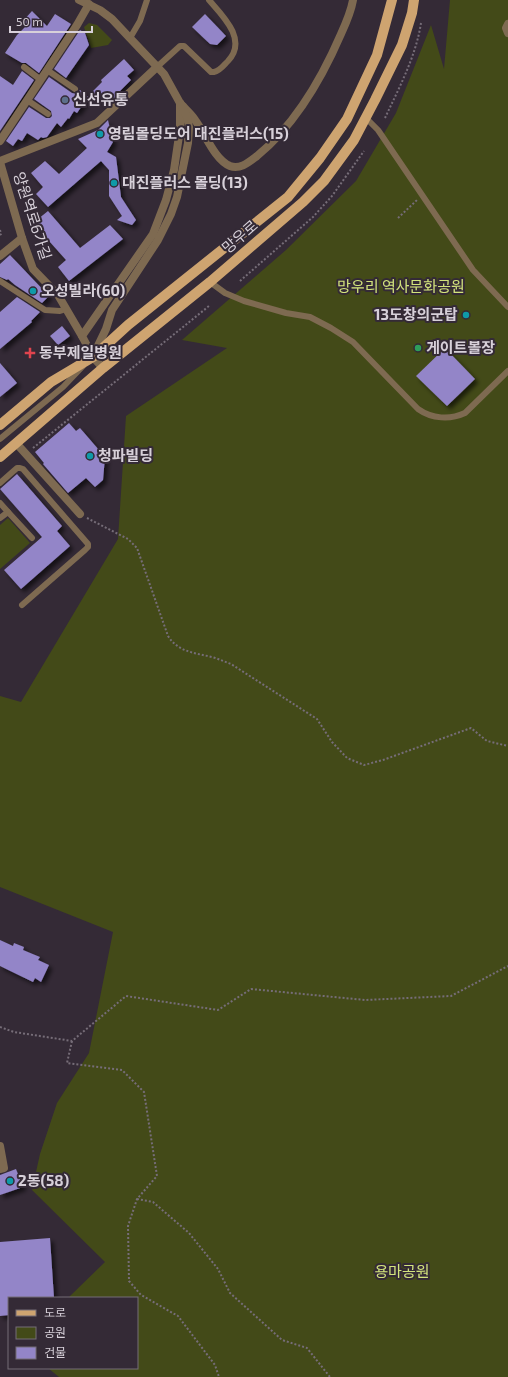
<svg xmlns="http://www.w3.org/2000/svg" width="508" height="1377" viewBox="0 0 508 1377" font-family="'Exo 2','Noto Sans KR',sans-serif">
  <style>
    .green { fill: #434a18 }
    .building { fill: #9385c8; filter: url(#shadow) }
    .lines { fill: none; stroke-linecap: round; stroke-linejoin: round }
    .path { stroke: #766d78; stroke-width: 2; stroke-dasharray: 2 2; stroke-linecap: butt }
    .service { stroke: #7e6a51; stroke-width: 6 }
    .minor { stroke: #7e6a51; stroke-width: 8 }
    .tertiary { stroke: #7e6a51; stroke-width: 8 }
    .primary { stroke: #cea470; stroke-width: 10 }
    .service-dot { fill: #5c6f8a; stroke: #342a36; stroke-width: 1.5 }
    .culture-dot { fill: #0f9aa8; stroke: #342a36; stroke-width: 1.5 }
    .leisure-dot { fill: #2e9e5b; stroke: #342a36; stroke-width: 1.5 }
    .health-dot { fill: #e0444e; stroke: #342a36; stroke-width: 1.5 }
    .labels { text-anchor: middle; stroke-width: 4; stroke-linejoin: round; paint-order: stroke }
    .poi-label { font-size: 15px; font-weight: bold; fill: #d7d0d9; stroke: #342a36; text-anchor: start }
    .street-label { font-size: 15px; fill: #d7d0d9; stroke: #342a36 }
    .park-label { font-size: 15px; fill: #d2e37c; stroke: #342a36 }
  </style>
  <defs>
    <filter id="shadow"><feDropShadow dx="3.5" dy="3.5" stdDeviation="2" flood-color="#0009"/></filter>
  </defs>
  <rect width="100%" height="100%" fill="#342a36"/>
  <g class="green">
    <polygon points="450,0 508,0 508,1377 59,1377 48,1368 137,1368 137,1298 68,1298 105,1262 32,1190 40,1154 57,1103 89,1053 113,932 0,887 0,696 21,702 118,539 126,416 227,348 182,340 286,250 356,181 396,113 431,25 444,69"/>
    <polygon points="89,23 97,25 112,40 108,45 91,48 84,27"/>
    <polygon points="8,518 30,543 0,569 0,525"/>
  </g>
  <g class="building">
    <polygon points="32,11 47,26 55,14 71,24 39,73 26,63 22,63 5,53 17,35 26,26 22,22"/>
    <polygon points="205,14 226,36 217,45 210,44 192,27"/>
    <polygon points="80,30 85,33 89,45 66,78 54,69"/>
    <polygon points="124,59 134,70 127,76 131,80 120,91 121,92 105,106 92,92 102,82 101,80"/>
    <polygon points="22,71 34,80 0,131 0,76 13,85"/>
    <polygon points="49,77 72,93 77,94 80,90 88,97 77,113 74,111 69,119 68,118 61,127 57,123 47,137 43,138 41,137 38,140 27,133 22,141 18,139 13,146 6,141 29,107 46,118 50,118 52,116 51,111 34,99"/>
    <polygon points="108,120 113,142 107,152 116,157 121,197 136,220 132,225 117,220 122,216 109,196 109,170 101,161 48,207 36,194 43,187 31,173 45,161 59,174 87,148 78,139 98,130"/>
    <polygon points="48,211 80,248 110,225 123,239 69,281 58,267 66,260 33,223"/>
    <polygon points="10,255 49,296 42,303 15,285 8,279 7,280 0,277 0,264"/>
    <polygon points="17,297 40,312 31,321 32,322 0,349 0,312"/>
    <polygon points="62,326 70,336 58,345 50,336"/>
    <polygon points="445,348 475,379 447,406 416,376"/>
    <polygon points="0,363 17,383 0,397"/>
    <polygon points="69,423 76,431 80,428 105,457 103,480 95,487 86,478 68,493 43,464 44,463 35,452"/>
    <polygon points="17,474 62,526 57,531 70,546 21,589 4,570 42,537 0,489"/>
    <polygon points="0,940 13,946 14,943 24,947 23,950 40,957 38,960 49,965 41,982 35,978 33,982 0,966"/>
    <polygon points="16,1169 23,1187 0,1195 0,1175"/>
    <polygon points="50,1238 54,1298 9,1298 9,1315 0,1316 0,1242"/>
  </g>
  <g class="lines">
    <g class="path">
      <path d="M385,118C399,88 416,56 421,23"/>
      <polyline points="398,218 417,200"/>
      <polyline points="0,230 1,234 0,235"/>
      <polyline points="240,281 313,217 332,196 364,151"/>
      <polyline points="33,448 209,306"/>
      <path d="M87,518L128,539L137,548L168,636C178,652 195,653 212,657C219,659 225,662 231,664L317,719L332,742L347,758L364,765L383,760L471,728L487,741L508,746"/>
      <polyline points="0,1027 14,1032 72,1041 126,996 218,1010 251,989 365,1000 451,996 508,966"/>
      <polyline points="72,1041 67,1063 122,1070 144,1092 157,1176 137,1199 128,1226 129,1281 141,1295 178,1316 215,1365 219,1377"/>
      <polyline points="137,1199 153,1202 189,1233 218,1269 230,1293 282,1340 307,1348 330,1377"/>
    </g>
    <g class="service">
      <polyline points="130,38 140,21 147,0"/>
      <path d="M158,66L180,46H184L211,72H214C220,71 224,65 228,61C248,40 223,16 209,0"/>
      <polyline points="24,67 41,80"/>
      <polyline points="47,70 75,89"/>
      <polyline points="27,100 48,114"/>
      <polyline points="366,118 378,130 473,270 508,307"/>
      <polyline points="0,281 45,310 60,311 66,309"/>
      <path d="M210,282L225,293L244,301L286,313L310,317L331,328L353,342L418,409C432,419 450,420 465,413L508,371"/>
      <polyline points="0,439 63,387 83,366"/>
      <polyline points="0,483 17,468 20,468 23,469 88,544 88,547 85,550 22,605"/>
      <polyline points="0,503 8,512 0,518"/>
      <polyline points="8,512 32,538"/>
    </g>
    <g class="minor">
      <polyline points="508,24 506,28 508,33"/>
      <path d="M183,106C187,111 192,115 195,120C205,133 214,159 230,166C240,170 249,162 257,156C295,125 322,78 341,34C346,23 351,12 353,0"/>
      <polyline points="0,141 77,25 89,4"/>
      <polyline points="0,161 97,123 158,66"/>
      <polyline points="0,162 22,238 33,269 58,295 82,336"/>
      <polyline points="0,256 22,238"/>
      <polyline points="16,443 80,514"/>
      <polyline points="0,1146 4,1168 0,1169"/>
    </g>
    <g class="tertiary">
      <polyline points="79,0 100,10 112,19 127,35 164,74 180,103 180,129 174,170 166,200 153,234 82,336 93,357 103,368"/>
      <polyline points="94,354 106,329 112,310 158,240 171,214 177,197 188,143 189,127 187,117 181,104"/>
    </g>
    <g class="primary">
      <polyline points="0,425 51,382 93,357 128,325 288,197 320,158 347,119 377,55 392,0"/>
      <polyline points="0,457 103,368 210,282 303,202 324,181 354,140 375,100 402,45 412,13 414,0"/>
    </g>
  </g>
  <circle class="service-dot" cx="65" cy="100" r="4"/>
  <g class="culture-dot">
    <circle cx="100" cy="134" r="4"/>
    <circle cx="114" cy="183" r="4"/>
    <circle cx="33" cy="291" r="4"/>
    <circle cx="466" cy="315" r="4"/>
    <circle cx="90" cy="456" r="4"/>
    <circle cx="10" cy="1181" r="4"/>
  </g>
  <circle class="leisure-dot" cx="418" cy="348" r="4"/>
  <path class="health-dot" d="M28 347h4v4h4v4h-4v4h-4v-4h-4v-4h4z"/>
  <g class="labels">
    <g class="poi-label">
      <text x="73" y="105">신선유통</text>
      <text x="108" y="139">영림몰딩도어 대진플러스(15)</text>
      <text x="122" y="188">대진플러스 몰딩(13)</text>
      <text x="41" y="296">오성빌라(60)</text>
      <text x="458" y="320" text-anchor="end">13도창의군탑</text>
      <text x="426" y="353">게이트볼장</text>
      <text x="39" y="358">동부제일병원</text>
      <text x="98" y="461">청파빌딩</text>
      <text x="18" y="1186">2동(58)</text>
    </g>
    <g class="street-label">
      <text transform="translate(32 216) rotate(72)" y="5">양원역로6가길</text>
      <text transform="translate(240 237) rotate(-41)" y="5">망우로</text>
    </g>
    <g class="park-label">
      <text x="401" y="292">망우리 역사문화공원</text>
      <text x="402" y="1277">용마공원</text>
    </g>
  </g>
  <rect x="8" y="1297" width="130" height="72" fill="#342a36" stroke="#756c77"/>
  <rect x="16" y="1310" width="20" height="6" fill="#cea470" stroke="#756c77"/>
  <text x="44" y="1317" font-size="12" fill="#d7d0d9">도로</text>
  <rect x="16" y="1327" width="20" height="12" fill="#434a18" stroke="#756c77"/>
  <text x="44" y="1337" font-size="12" fill="#d7d0d9">공원</text>
  <rect x="16" y="1347" width="20" height="12" fill="#9385c8" stroke="#756c77"/>
  <text x="44" y="1357" font-size="12" fill="#d7d0d9">건물</text>
  <path d="M10 26v6h82v-6" fill="none" stroke="#d7d0d9" stroke-width="2"/>
  <text x="16" y="26" font-size="12" fill="#d7d0d9" stroke="#342a36" stroke-width="3" paint-order="stroke">50 m</text>
</svg>
